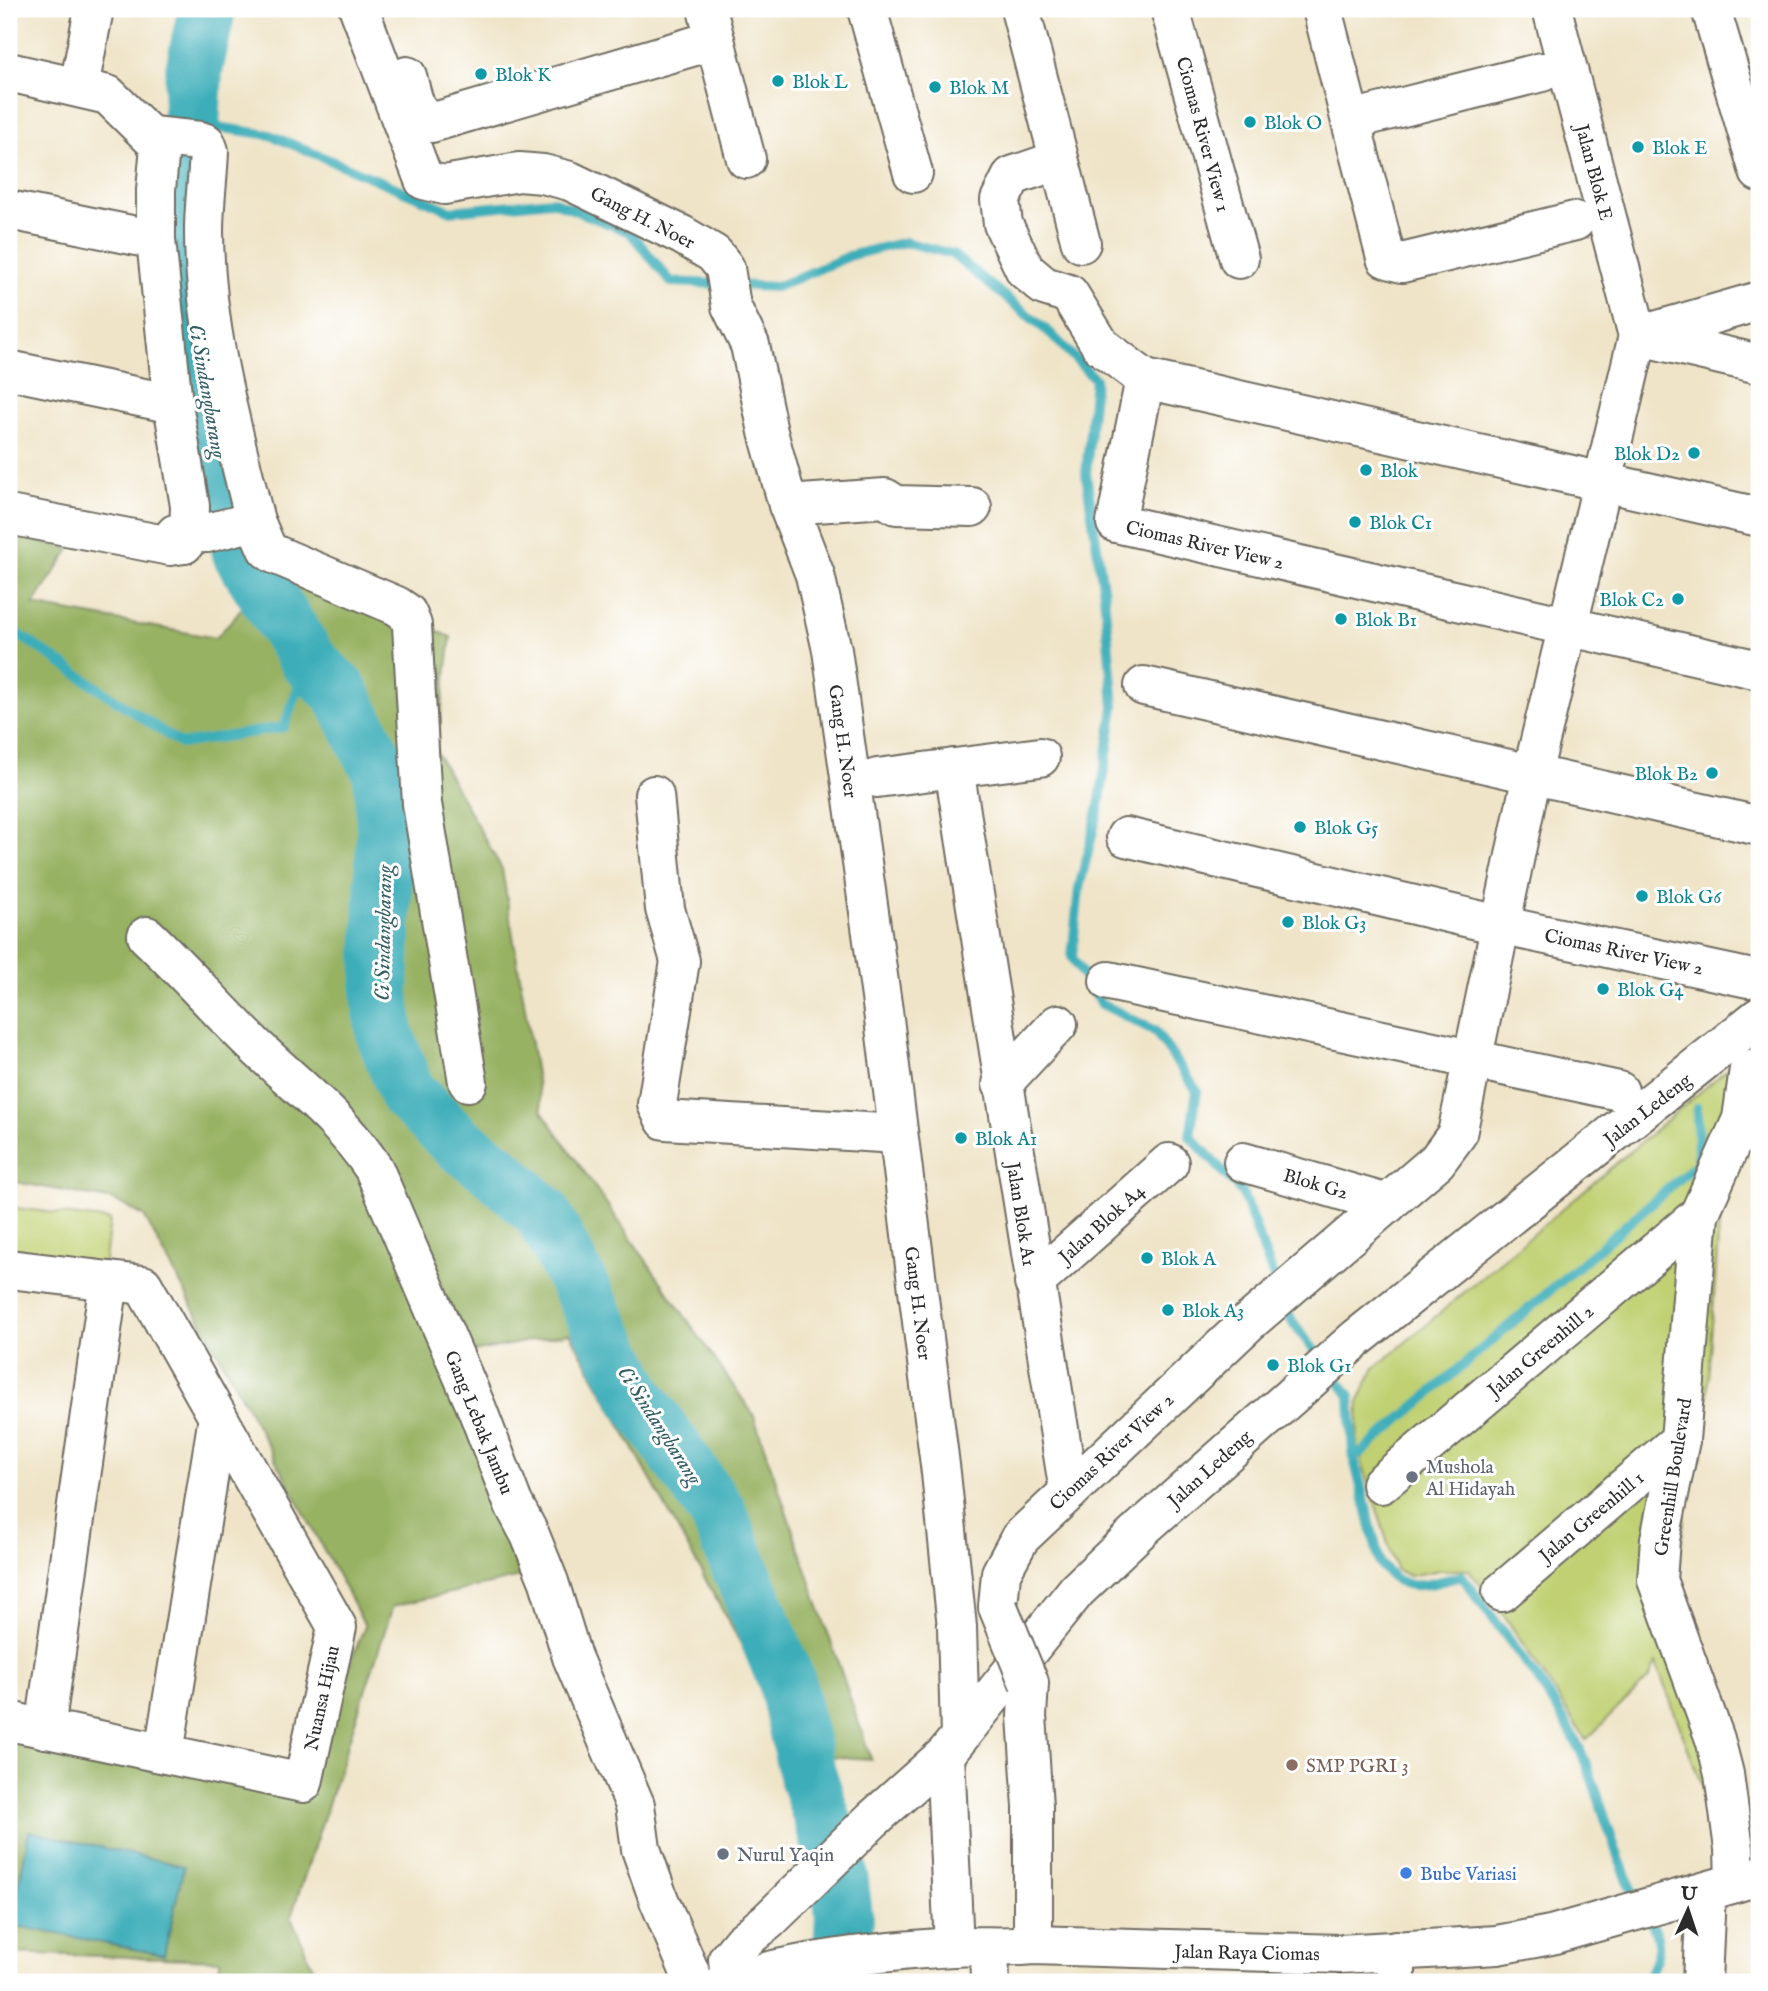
<svg xmlns="http://www.w3.org/2000/svg" width="1768" height="1991" viewBox="0 0 1768 1991" font-family="'IM FELL English',serif">
  <style>
    .green { fill: #c0d072; stroke: #767e4e; stroke-width: 2 }
    .forest { fill: #98b264; stroke: #626e48; stroke-width: 2 }
    .water { fill: #3eaeb9; stroke: #346c72; stroke-width: 2 }
    .lines { fill: none; stroke-linecap: round; stroke-linejoin: round }
    .stream { stroke: #3eaeb9; stroke-width: 10 }
    .river { stroke: #3eaeb9; stroke-width: 58 }
    .minor-casing { stroke: #706c62; stroke-width: 42 }
    .major-casing { stroke: #706c62; stroke-width: 42 }
    .minor { stroke: #fff; stroke-width: 38 }
    .major { stroke: #fff; stroke-width: 38 }
    .minor-bridge-casing { stroke: #706c62; stroke-width: 42; stroke-linecap: butt }
    .minor-bridge { stroke: #fff; stroke-width: 38 }
    .culture-dot { fill: #0f9aa8; stroke: #fff; stroke-width: 2.5 }
    .worship-dot { fill: #6b7280; stroke: #fff; stroke-width: 2.5 }
    .education-dot { fill: #8d6e63; stroke: #fff; stroke-width: 2.5 }
    .shop-dot { fill: #3f7fe0; stroke: #fff; stroke-width: 2.5 }
    .labels { text-anchor: middle; stroke-width: 6; stroke-linejoin: round; paint-order: stroke }
    .culture-label { font-size: 19px; fill: #0d838f; stroke: #fff; text-anchor: start }
    .street-label { font-size: 19px; fill: #2b2b2b; stroke: #fff }
    .worship-label { font-size: 19px; fill: #5b616d; stroke: #fff; text-anchor: start }
    .education-label { font-size: 19px; fill: #785e54; stroke: #fff; text-anchor: start }
    .shop-label { font-size: 19px; fill: #366cbe; stroke: #fff; text-anchor: start }
    .water-label { font-size: 21px; font-style: italic; fill: #335f64; stroke: #fff }
  </style>
  <rect width="100%" height="100%" fill="#fff"/>
  <filter id="ink" filterUnits="userSpaceOnUse"><feTurbulence type="fractalNoise" baseFrequency=".0143" numOctaves="2"/><feDisplacementMap in="SourceGraphic" scale="14" xChannelSelector="R" yChannelSelector="G"/><feConvolveMatrix kernelMatrix="1 2 1 2 8 2 1 2 1" color-interpolation-filters="sRGB"/></filter>
  <filter id="wash" filterUnits="userSpaceOnUse"><feTurbulence type="fractalNoise" baseFrequency=".00686" numOctaves="4" result="noise"/><feDisplacementMap in="SourceGraphic" scale="28" xChannelSelector="R" yChannelSelector="G"/><feGaussianBlur stdDeviation="1.57" result="paint"/><feColorMatrix in="noise" values="0 0 0 0 0 0 0 0 0 0 0 0 0 0 0 0 0 1.4 0 .05"/><feComposite in="paint" operator="in"/></filter>
  <g filter="url(#wash)">
    <rect width="100%" height="100%" fill="#efe4c8"/>
    <g class="green">
      <polygon points="1759,1042 1759,1111 1720,1209 1703,1454 1688,1485 1679,1563 1719,1841 1707,1829 1702,1786 1656,1663 1649,1678 1586,1740 1506,1618 1469,1570 1439,1570 1409,1576 1396,1569 1357,1446 1359,1400 1374,1369"/>
      <polygon points="9,1207 110,1220 104,1268 9,1256"/>
    </g>
    <polygon class="forest" points="9,534 70,549 33,605 216,638 281,564 451,637 436,752 502,869 542,1111 753,1414 871,1759 802,1755 570,1333 462,1354 538,1573 393,1606 291,1917 319,1982 219,1982 220,1960 9,1953 9,1725 299,1790 365,1626 144,1216 114,1200 9,1181"/>
    <polygon class="water" points="29,1831 184,1866 164,1955 11,1925"/>
    <g class="lines">
      <g class="stream">
        <polyline points="203,125 270,135 451,211 552,201 630,232 671,282 720,284"/>
        <polyline points="735,285 776,287 852,255 905,242 952,254 1050,333 1095,379 1086,474 1104,594 1114,707 1099,807 1079,888 1072,957 1100,1003 1155,1031 1197,1091 1190,1136 1242,1192 1277,1286"/>
        <polyline points="9,628 181,744 284,727 308,660"/>
        <polyline points="1697,1108 1698,1163 1706,1177"/>
        <polyline points="1284,1303 1292,1322 1322,1360"/>
        <path d="M1332,1372L1350,1396L1353,1455L1380,1563C1404,1597 1427,1584 1462,1576C1499,1628 1541,1679 1572,1734C1601,1787 1609,1850 1639,1902"/>
        <polyline points="1361,1453 1698,1163"/>
        <path d="M1646,1982C1660,1952 1664,1944 1647,1915"/>
      </g>
      <polyline class="river" points="207,9 194,70 184,255 208,409 241,553 308,660 340,692 382,773 385,832 380,996 385,1035 407,1093 458,1143 494,1169 542,1213 639,1400 717,1511 787,1682 807,1773 838,1866 844,1916 840,1982"/>
    </g>
  </g>
  <g filter="url(#ink)">
    <g class="lines">
      <defs>
        <g id="minor">
          <polyline points="359,9 424,180 444,185 519,172 543,174 570,181 682,235 714,254 725,268 731,306 750,345 768,432 788,505 815,575 832,650 883,1011 941,1473 957,1627 960,1735"/>
          <polyline points="707,9 746,159"/>
          <polyline points="867,9 913,173"/>
          <polyline points="1020,9 1081,243"/>
          <polyline points="1170,9 1239,259"/>
          <polyline points="1322,9 1386,258 1402,263 1575,221"/>
          <polyline points="1711,9 1759,172"/>
          <polyline points="9,72 108,95 160,146"/>
          <path d="M407,76C412,94 414,115 431,123L715,40"/>
          <polyline points="79,87 94,9"/>
          <polyline points="1351,120 1542,72"/>
          <path d="M152,136L200,141L206,143L209,151C208,178 204,205 204,231C204,329 232,427 255,521"/>
          <polyline points="1059,160 1012,176 1000,200 1003,224 1025,270 1044,286 1069,294 1101,346 1145,379"/>
          <polyline points="9,210 156,240"/>
          <polyline points="1638,336 1759,301"/>
          <polyline points="1640,336 1759,364"/>
          <polyline points="9,370 173,404"/>
          <polyline points="788,505 885,498 896,505 972,507"/>
          <polyline points="9,515 170,546 184,544 189,536 190,506 173,404 156,240 156,190 160,146 152,136"/>
          <polyline points="1759,517 1145,379 1116,523 1759,670"/>
          <polyline points="184,544 175,534 207,533 255,521 267,549 274,554 397,606 407,613 412,625 422,804 468,1082"/>
          <polyline points="1144,686 1759,826"/>
          <polyline points="954,768 1069,1492"/>
          <polyline points="877,778 1040,757"/>
          <polyline points="654,795 665,909 680,961 657,1104 665,1120 898,1134"/>
          <polyline points="1126,837 1499,925 1748,978"/>
          <path d="M147,936C183,970 216,1008 252,1043C294,1084 341,1118 374,1169L477,1409L513,1503L530,1535L549,1582L572,1657L635,1805L641,1849L659,1900L694,1982"/>
          <polyline points="1109,981 1619,1091"/>
          <polyline points="1002,1084 1058,1024"/>
          <polyline points="1243,1162 1388,1204"/>
          <polyline points="9,1269 143,1285 337,1627 303,1783 9,1721"/>
          <polyline points="1034,1283 1169,1163"/>
          <polyline points="1381,1484 1699,1215"/>
          <polyline points="1502,1592 1680,1440"/>
          <polyline points="998,1607 1001,1573 1020,1538 1249,1322 1437,1161 1457,1134 1532,774 1638,336 1552,9"/>
          <polyline points="1029,1683 1027,1716 1033,1807 1033,1945"/>
          <polyline points="45,1729 109,1281"/>
          <polyline points="164,1753 218,1417"/>
          <polyline points="945,1755 954,1947"/>
          <polyline points="1735,1883 1734,1849 1724,1774 1715,1739 1657,1580 1660,1539 1680,1440 1699,1215 1742,1119 1749,1069"/>
          <polyline points="989,1947 990,1982"/>
          <polyline points="730,1981 728,1959 742,1942 768,1921 872,1820 945,1755 1077,1590 1139,1531 1357,1338 1759,1017"/>
          <polyline points="1396,1982 1396,1950"/>
          <polyline points="1702,1982 1706,1892"/>
        </g>
        <path id="major" d="M728,1982C800,1960 877,1952 952,1947C979,1945 1005,1948 1033,1945L1340,1954L1497,1945L1551,1935L1759,1876"/>
      </defs>
      <use href="#minor" class="minor-casing"/>
      <use href="#major" class="major-casing"/>
      <use href="#minor" class="minor"/>
      <use href="#major" class="major"/>
      <defs>
        <polyline id="minor-bridge" points="998,1607 1029,1683"/>
      </defs>
      <use href="#minor-bridge" class="minor-bridge-casing"/>
      <use href="#minor-bridge" class="minor-bridge"/>
    </g>
  </g>
  <g class="culture-dot">
    <circle cx="481" cy="74" r="7"/>
    <circle cx="778" cy="81" r="7"/>
    <circle cx="935" cy="87" r="7"/>
    <circle cx="1250" cy="122" r="7"/>
    <circle cx="1638" cy="147" r="7"/>
    <circle cx="1694" cy="453" r="7"/>
    <circle cx="1366" cy="470" r="7"/>
    <circle cx="1355" cy="522" r="7"/>
    <circle cx="1678" cy="599" r="7"/>
    <circle cx="1341" cy="619" r="7"/>
    <circle cx="1712" cy="773" r="7"/>
    <circle cx="1300" cy="827" r="7"/>
    <circle cx="1642" cy="896" r="7"/>
    <circle cx="1288" cy="922" r="7"/>
    <circle cx="1603" cy="989" r="7"/>
    <circle cx="961" cy="1138" r="7"/>
    <circle cx="1147" cy="1258" r="7"/>
    <circle cx="1168" cy="1310" r="7"/>
    <circle cx="1273" cy="1365" r="7"/>
  </g>
  <g class="worship-dot">
    <circle cx="1412" cy="1477" r="7"/>
    <circle cx="723" cy="1854" r="7"/>
  </g>
  <circle class="education-dot" cx="1292" cy="1765" r="7"/>
  <circle class="shop-dot" cx="1406" cy="1873" r="7"/>
  <g class="labels">
    <g class="culture-label">
      <text x="495" y="81">Blok K</text>
      <text x="792" y="88">Blok L</text>
      <text x="949" y="94">Blok M</text>
      <text x="1264" y="129">Blok O</text>
      <text x="1652" y="154">Blok E</text>
      <text x="1680" y="460" text-anchor="end">Blok D2</text>
      <text x="1380" y="477">Blok</text>
      <text x="1369" y="529">Blok C1</text>
      <text x="1664" y="606" text-anchor="end">Blok C2</text>
      <text x="1355" y="626">Blok B1</text>
      <text x="1698" y="780" text-anchor="end">Blok B2</text>
      <text x="1314" y="834">Blok G5</text>
      <text x="1656" y="903">Blok G6</text>
      <text x="1302" y="929">Blok G3</text>
      <text x="1617" y="996">Blok G4</text>
      <text x="975" y="1145">Blok A1</text>
      <text x="1161" y="1265">Blok A</text>
      <text x="1182" y="1317">Blok A3</text>
      <text x="1287" y="1372">Blok G1</text>
    </g>
    <g class="street-label">
      <text transform="translate(1204 134) rotate(75)" y="7">Ciomas River View 1</text>
      <text transform="translate(1595 172) rotate(75)" y="7">Jalan Blok E</text>
      <text transform="translate(643 217) rotate(27)" y="7">Gang H. Noer</text>
      <text transform="translate(1205 544) rotate(13)" y="7">Ciomas River View 2</text>
      <text transform="translate(844 741) rotate(82)" y="7">Gang H. Noer</text>
      <text transform="translate(1624 951) rotate(12)" y="7">Ciomas River View 2</text>
      <text transform="translate(1647 1109) rotate(-38)" y="7">Jalan Ledeng</text>
      <text transform="translate(1316 1183) rotate(16)" y="7">Blok G2</text>
      <text transform="translate(1022 1214) rotate(81)" y="7">Jalan Blok A1</text>
      <text transform="translate(1101 1223) rotate(-42)" y="7">Jalan Blok A4</text>
      <text transform="translate(919 1303) rotate(83)" y="7">Gang H. Noer</text>
      <text transform="translate(1540 1350) rotate(-40)" y="7">Jalan Greenhill 2</text>
      <text transform="translate(480 1422) rotate(68)" y="7">Gang Lebak Jambu</text>
      <text transform="translate(1111 1451) rotate(-43)" y="7">Ciomas River View 2</text>
      <text transform="translate(1209 1468) rotate(-42)" y="7">Jalan Ledeng</text>
      <text transform="translate(1672 1477) rotate(-81)" y="7">Greenhill Boulevard</text>
      <text transform="translate(1591 1516) rotate(-40)" y="7">Jalan Greenhill 1</text>
      <text transform="translate(321 1698) rotate(-78)" y="7">Nuansa Hijau</text>
      <text transform="translate(1247 1952) rotate(1)" y="7">Jalan Raya Ciomas</text>
    </g>
    <g class="worship-label">
      <text x="1426" y="1473">Mushola<tspan x="1426" dy="22">Al Hidayah</tspan></text>
      <text x="737" y="1861">Nurul Yaqin</text>
    </g>
    <g class="education-label">
      <text x="1306" y="1772">SMP PGRI 3</text>
    </g>
    <g class="shop-label">
      <text x="1420" y="1880">Bube Variasi</text>
    </g>
    <g class="water-label">
      <text transform="translate(208 391) rotate(80)" y="7">Ci Sindangbarang</text>
      <text transform="translate(383 933) rotate(-89)" y="7">Ci Sindangbarang</text>
      <text transform="translate(660 1425) rotate(57)" y="7">Ci Sindangbarang</text>
    </g>
  </g>
  <rect width="1768" height="1991" fill="none" stroke="#fff" stroke-width="35"/>
  <g transform="translate(1688 1910) rotate(3)" stroke="#ffffff" stroke-width="5" paint-order="stroke">
  <path d="M0-5L12 26L0 18L-12 26Z" fill="#2b2b2b"/>
  <text y="-10" font-size="19" font-weight="bold" text-anchor="middle" fill="#2b2b2b">U</text>
  </g>
</svg>
